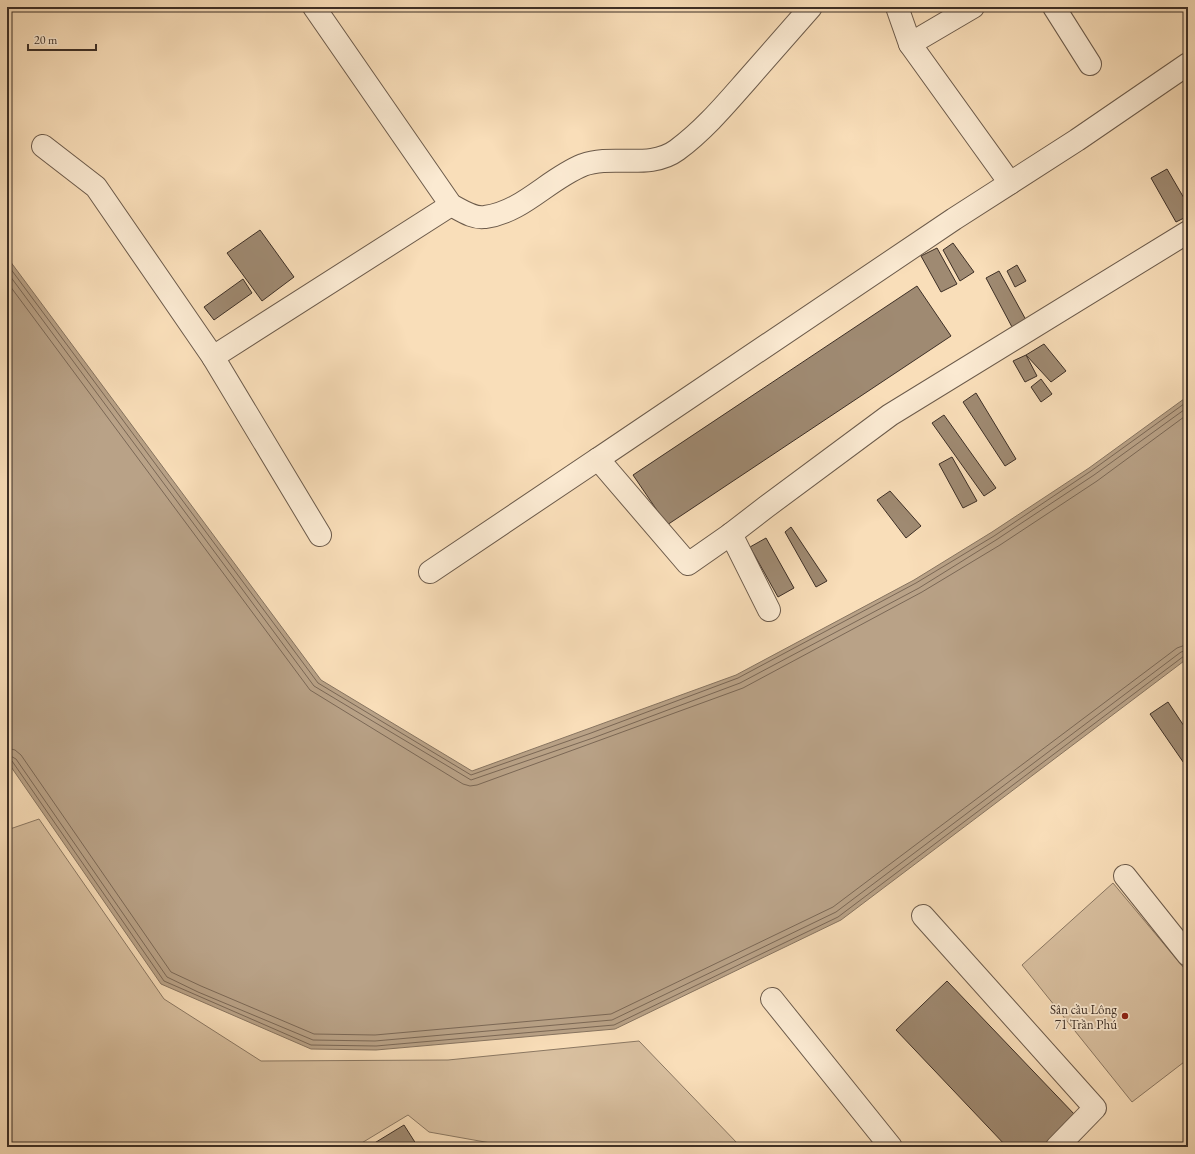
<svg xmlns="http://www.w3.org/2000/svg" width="1195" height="1154" viewBox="0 0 1195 1154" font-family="'EB Garamond',serif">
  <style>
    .green { fill: #d9c0a0; stroke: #8b7863 }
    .water { fill: #b9a287; stroke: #877460 }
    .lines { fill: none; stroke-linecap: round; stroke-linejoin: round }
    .shore { stroke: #7b6856; stroke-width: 1 }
    .building { fill: #9f8a72; stroke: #3d2f26 }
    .minor-casing { stroke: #6c5b4b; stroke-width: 24 }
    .minor { stroke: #fbead2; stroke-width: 22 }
    .poi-dot { fill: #8f2418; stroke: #fbead2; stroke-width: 1.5 }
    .labels { text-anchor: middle; stroke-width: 3.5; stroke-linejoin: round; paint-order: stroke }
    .poi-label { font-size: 13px; fill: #3d2f26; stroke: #fbead2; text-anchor: end }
  </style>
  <rect width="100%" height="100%" fill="#f9deb9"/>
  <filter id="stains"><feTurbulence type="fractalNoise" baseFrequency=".005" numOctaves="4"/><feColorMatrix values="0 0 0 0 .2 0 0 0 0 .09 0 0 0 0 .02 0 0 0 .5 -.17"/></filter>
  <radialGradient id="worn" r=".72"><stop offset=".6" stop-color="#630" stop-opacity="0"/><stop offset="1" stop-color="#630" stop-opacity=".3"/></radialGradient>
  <g class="green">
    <polygon points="39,819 164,999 261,1061 448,1060 639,1041 738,1144 733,1147 513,1147 429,1132 408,1115 355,1147 7,1147 7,830"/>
    <polygon points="1113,883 1188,973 1188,1059 1132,1102 1022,965"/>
  </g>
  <polygon class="water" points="7,257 321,680 472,771 736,675 914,580 992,532 1089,468 1188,396 1188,658 841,920 615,1029 376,1050 311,1049 161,984 7,761"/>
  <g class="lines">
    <g class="shore">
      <polyline points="7,264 318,683 471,775 591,733 738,678 916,583 994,536 1091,471 1188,401"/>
      <polyline points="7,272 314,686 471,780 593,738 740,683 919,588 996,540 1094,475 1188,407"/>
      <polyline points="7,282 310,690 463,784 470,786 477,785 743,688 922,592 1000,545 1097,481 1188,414"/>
      <polyline points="7,748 15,750 21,755 171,972 201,986 314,1034 375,1035 611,1014 833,907 1177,648 1188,644"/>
      <polyline points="7,754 16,759 167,977 198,992 313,1040 375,1041 612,1020 836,912 1181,652 1188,650"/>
      <polyline points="7,759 12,761 164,981 311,1045 376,1046 614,1025 838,917 1184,656 1188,656"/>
    </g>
  </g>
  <g class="building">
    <polygon points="1167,169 1188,205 1188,216 1176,222 1151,178"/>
    <polygon points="260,230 294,277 262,301 227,253"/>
    <polygon points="953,243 974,272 960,281 943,250"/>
    <polygon points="937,248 957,284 941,292 921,256"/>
    <polygon points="1188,254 1188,264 1184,256"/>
    <polygon points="1017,265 1026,281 1015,287 1007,271"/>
    <polygon points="999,271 1026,320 1012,327 986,278"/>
    <polygon points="243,279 252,293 214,320 204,307"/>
    <polygon points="917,286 951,336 667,525 633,475"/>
    <polygon points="1044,344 1066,371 1051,382 1026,355"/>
    <polygon points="1026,355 1037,376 1025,382 1013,361"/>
    <polygon points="1041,379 1052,394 1041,402 1031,387"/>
    <polygon points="976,393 1016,459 1005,466 963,402"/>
    <polygon points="944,415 996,488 984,496 932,423"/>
    <polygon points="952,457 977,501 963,508 939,464"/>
    <polygon points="890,491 921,526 906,538 877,500"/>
    <polygon points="791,527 827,581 816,587 785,532"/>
    <polygon points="766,538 794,588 778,597 750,547"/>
    <polygon points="1168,702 1188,732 1188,769 1150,714"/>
    <polygon points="947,981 1076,1116 1044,1147 1007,1147 896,1030"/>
    <polygon points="404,1125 418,1147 368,1147"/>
  </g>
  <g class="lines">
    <defs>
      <g id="minor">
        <path d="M314,7L451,205C461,210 473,219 485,217C523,212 548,179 583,165C613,154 650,170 677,150C704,130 725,105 747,80C769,55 790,31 811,7"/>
        <polyline points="897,7 910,44 1010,183"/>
        <polyline points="1054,7 1090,64"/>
        <polyline points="910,44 973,7"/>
        <polyline points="1188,64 1077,140 954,219 598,459 688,564 731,534 766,507 890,415 1188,232"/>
        <polyline points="43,146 96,187 213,357 320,535"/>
        <polyline points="213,357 451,205"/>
        <polyline points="731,534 769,610"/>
        <polyline points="430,572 598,459"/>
        <polyline points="1125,876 1188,955"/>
        <polyline points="923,916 1095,1108 1057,1147"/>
        <polyline points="772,999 891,1147"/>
      </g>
    </defs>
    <use href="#minor" class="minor-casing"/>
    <use href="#minor" class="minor"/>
  </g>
  <circle class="poi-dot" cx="1125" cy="1016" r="4"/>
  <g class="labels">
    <g class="poi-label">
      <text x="1117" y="1014">Sân cầu Lông<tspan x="1117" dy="15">71 Trần Phú</tspan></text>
    </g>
  </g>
  <rect width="1195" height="1154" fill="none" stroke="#f9deb9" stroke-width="24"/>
  <rect x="8" y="8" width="1179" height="1138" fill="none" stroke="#3d2f26" stroke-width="2"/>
  <rect x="12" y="12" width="1171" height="1130" fill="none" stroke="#3d2f26"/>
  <path d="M28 44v6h68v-6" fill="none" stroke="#3d2f26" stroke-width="2"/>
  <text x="34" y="44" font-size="12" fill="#3d2f26" stroke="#fbead2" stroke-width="3" paint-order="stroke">20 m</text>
  <rect width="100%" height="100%" filter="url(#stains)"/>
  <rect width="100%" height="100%" fill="url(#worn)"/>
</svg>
